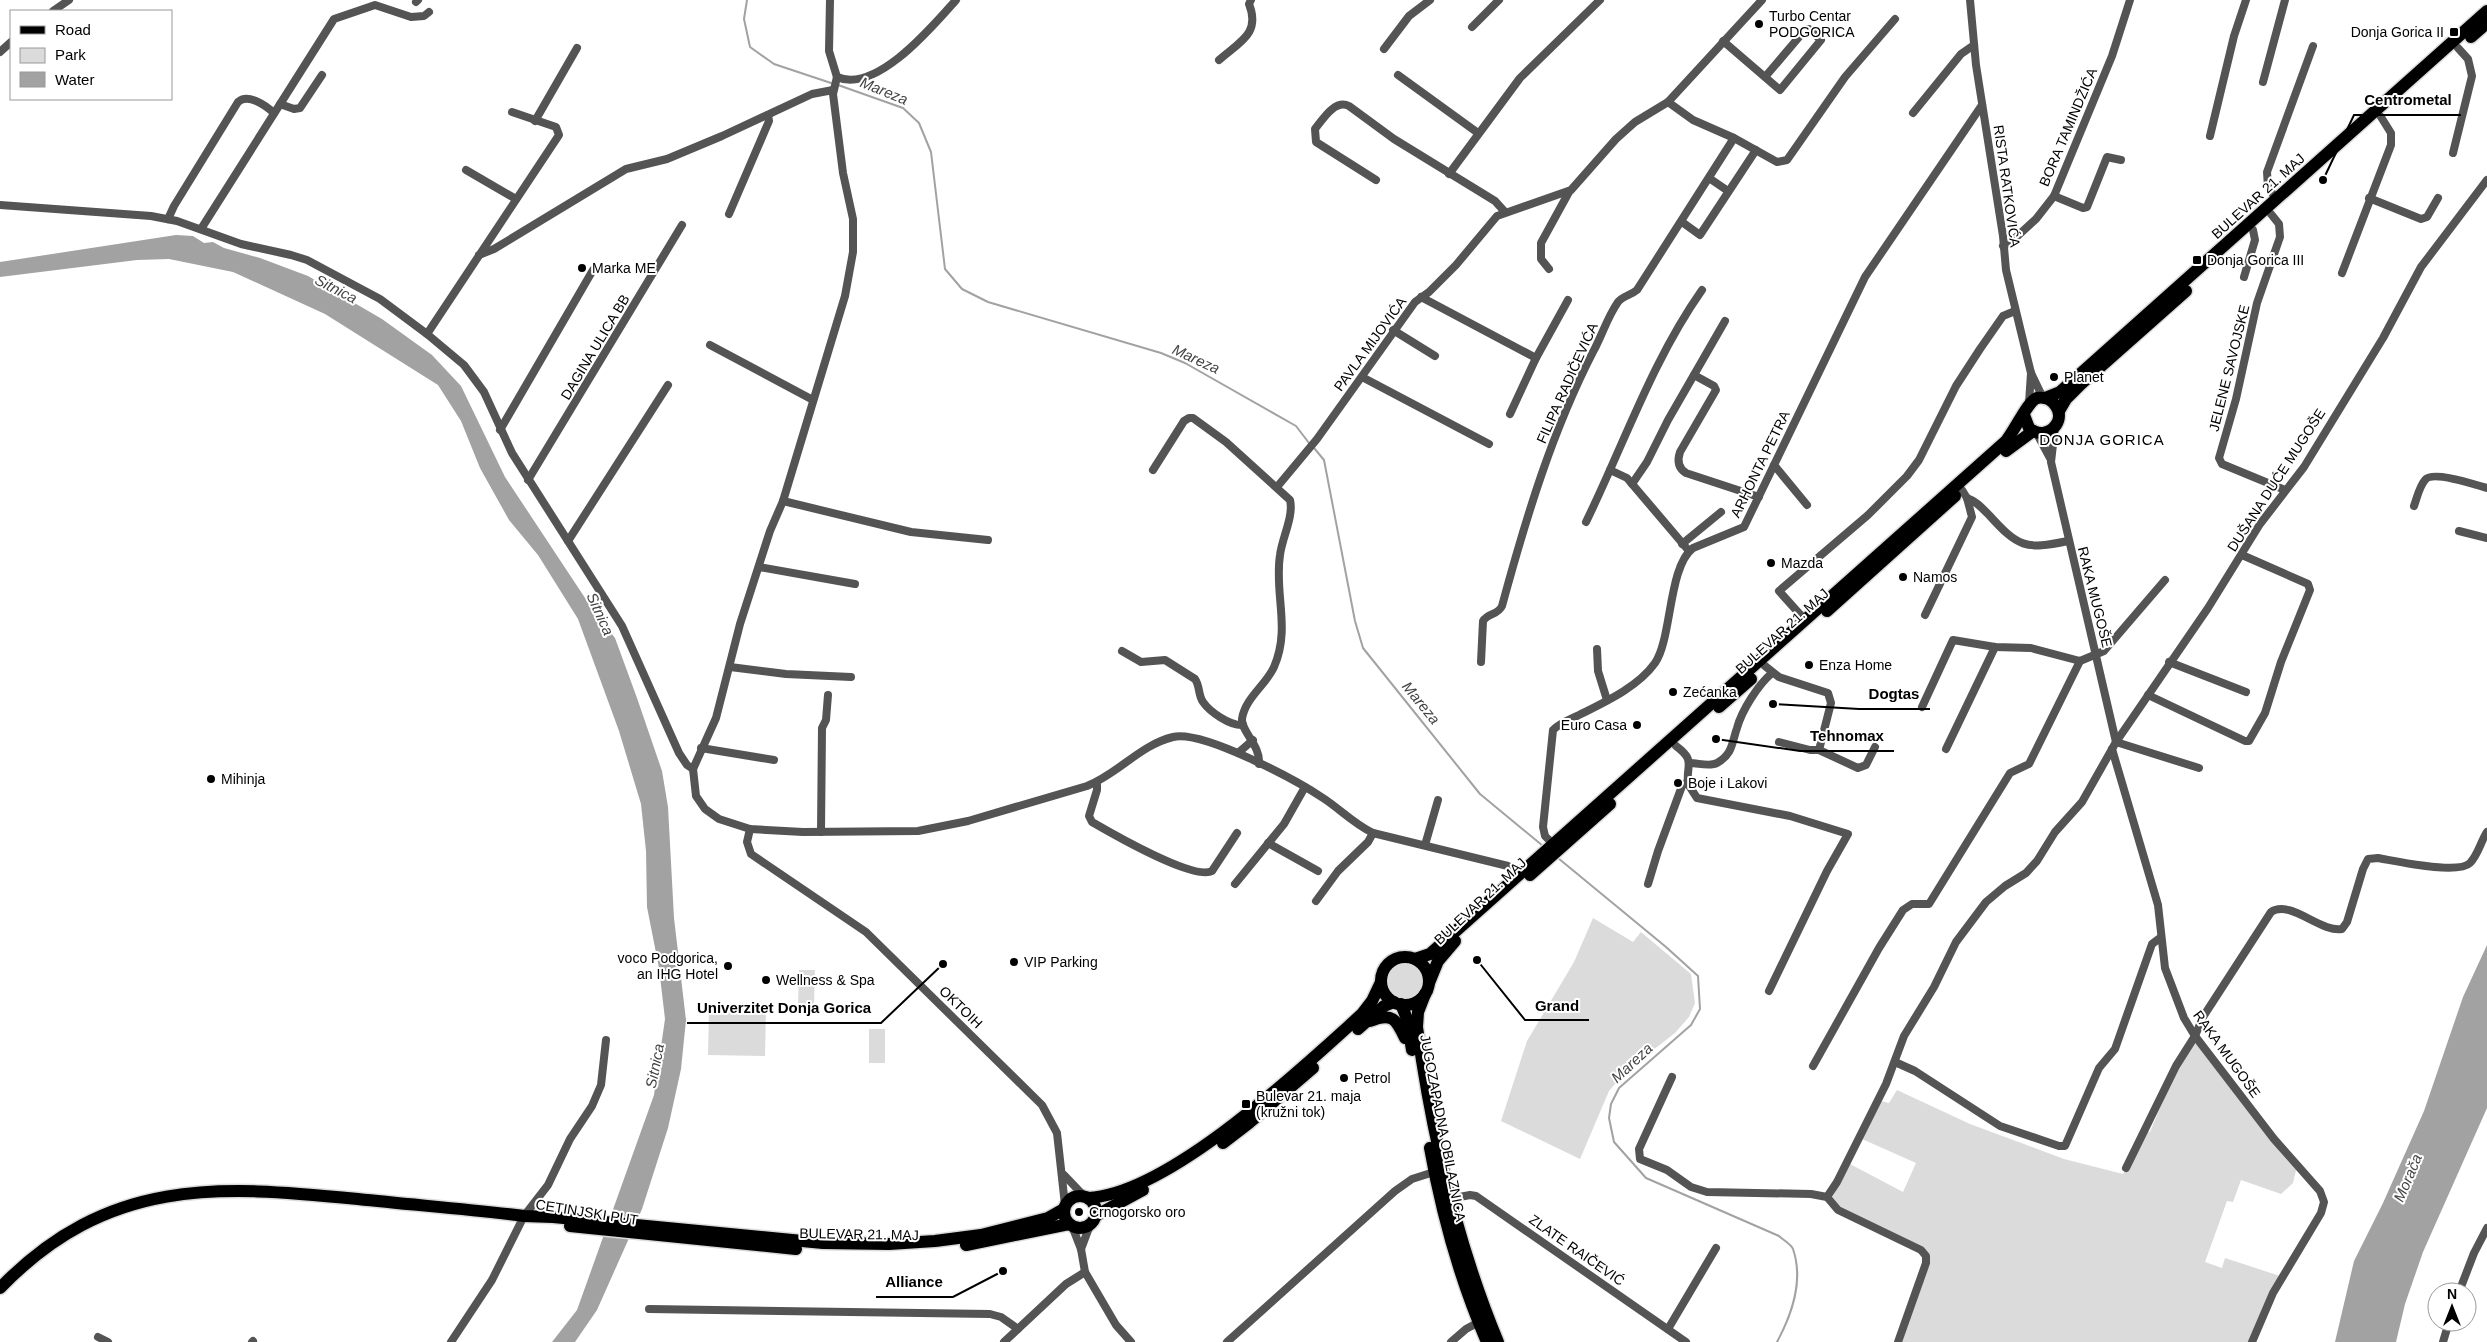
<svg xmlns="http://www.w3.org/2000/svg" width="2487" height="1342" viewBox="0 0 2487 1342" font-family="Arial,sans-serif">
  <style>
    .green { fill: #dbdbdb }
    .water { fill: #a2a2a2 }
    .lines { fill: none; stroke-linecap: round; stroke-linejoin: round }
    .stream { stroke: #a2a2a2; stroke-width: 2 }
    .primary-casing { stroke: #dbdbdb; stroke-width: 15 }
    .street { stroke: #545454; stroke-width: 8 }
    .primary { stroke: #000; stroke-width: 12 }
    .poi-dot { fill: #000; stroke: #fff; stroke-width: 2 }
    .labels { text-anchor: middle; stroke-width: 4; stroke-linejoin: round; paint-order: stroke }
    .poi-label { font-size: 14px; fill: #000; stroke: #fff; text-anchor: start }
    .street-label { font-size: 14px; fill: #000; stroke: #fff }
    .water-label { font-size: 15px; font-style: italic; fill: #434343; stroke: #fff }
    .neighbourhood-label { font-size: 15px; letter-spacing: 1px; fill: #000; stroke: #fff }
    .leader { fill: none; stroke: #000; stroke-width: 2 }
    .callout-dot { fill: #000; stroke: #fff; stroke-width: 2 }
    .callout-label { font-size: 15px; text-anchor: middle; font-weight: bold; fill: #000; stroke: #fff; stroke-width: 4; stroke-linejoin: round; paint-order: stroke }
  </style>
  <rect width="100%" height="100%" fill="#fff"/>
  <g class="green">
    <polygon points="1593,918 1633,942 1641,932 1691,974 1695,1003 1689,1017 1675,1033 1626,1071 1609,1091 1580,1159 1501,1121 1527,1041 1574,962"/>
    <circle cx="1405" cy="981" r="19"/>
    <polygon points="799,970 815,970 814,1006 798,1006"/>
    <polygon points="709,1007 766,1008 765,1056 708,1055"/>
    <rect x="869" y="1029" width="16" height="34"/>
    <polygon points="2193,1041 2197,1041 2297,1166 2293,1183 2281,1194 2241,1180 2233,1202 2227,1201 2205,1262 2222,1268 2225,1258 2283,1277 2252,1342 1901,1342 1928,1254 1840,1208 1832,1198 1850,1164 1903,1192 1916,1163 1862,1139 1881,1101 1889,1103 1897,1090 1970,1124 2064,1159 2123,1174 2143,1130 2150,1132 2176,1069"/>
  </g>
  <g class="water">
    <polygon points="176,235 193,236 204,243 213,242 224,248 260,258 308,276 382,319 432,355 461,386 505,477 593,610 615,638 637,698 662,771 668,807 674,918 686,1020 681,1069 668,1128 642,1209 597,1310 575,1342 552,1342 577,1310 654,1095 665,1019 659,968 647,907 646,851 641,804 619,731 578,619 538,555 509,520 480,468 461,421 438,385 325,314 233,272 169,259 137,260 0,277 0,262"/>
    <polygon points="2487,945 2487,1108 2423,1252 2405,1304 2396,1342 2335,1342 2354,1261 2383,1203 2424,1111 2463,997"/>
  </g>
  <g class="lines">
    <g class="stream">
      <polyline points="747,0 744,19 750,47 774,64 834,84"/>
      <polyline points="838,85 903,108 919,123 931,152 945,269 962,289 988,302 1161,353 1185,363 1296,426 1309,443"/>
      <polyline points="1314,448 1324,460 1355,621 1363,648 1480,794 1543,846"/>
      <path d="M1558,858L1666,947L1698,976L1700,1009L1691,1025L1619,1088L1611,1104L1609,1118L1614,1142L1646,1178L1779,1236C1783,1240 1791,1244 1793,1249C1804,1281 1792,1314 1777,1342"/>
    </g>
    <defs>
      <g id="primary">
        <polyline points="2471,37 2487,23"/>
        <polyline points="2045,398 2060,392 2487,11"/>
        <polyline points="2059,411 2066,399 2081,384 2186,291"/>
        <polyline points="2006,451 2033,431"/>
        <polyline points="1827,611 1955,496"/>
        <polyline points="1719,707 1751,679"/>
        <polyline points="1530,875 1610,804"/>
        <circle cx="1405" cy="981" r="24"/>
        <path d="M1415,959L1430,954L2006,441C2015,430 2028,401 2037,398C2052,395 2065,412 2056,425C2049,435 2037,435 2029,428L2024,415"/>
        <polyline points="1429,983 1438,961 1455,941"/>
        <path d="M1425,994L1418,1012L1417,1027C1432,1135 1456,1241 1498,1342"/>
        <polyline points="1401,1004 1407,1019 1412,1050"/>
        <path d="M1370,1021C1392,1012 1396,1019 1405,1038"/>
        <polyline points="1358,1029 1384,1006 1394,1002"/>
        <polyline points="1223,1143 1249,1123 1313,1068"/>
        <path d="M1430,1148C1442,1215 1460,1280 1487,1342"/>
        <circle cx="1080" cy="1212" r="16"/>
        <path d="M1088,1198C1169,1194 1301,1069 1362,1014L1372,1001L1381,982"/>
        <polyline points="1095,1216 1143,1190"/>
        <polyline points="570,1226 796,1249"/>
        <polyline points="966,1245 1069,1224"/>
        <path d="M0,1288C108,1177 217,1185 358,1199C413,1205 469,1209 524,1216L553,1217L823,1243L889,1244L935,1241L981,1235L1048,1218L1064,1209"/>
      </g>
    </defs>
    <use href="#primary" class="primary-casing"/>
    <g class="street">
      <polyline points="830,0 829,51 837,77"/>
      <polyline points="1970,0 1976,65 2003,236 2006,270 2031,373 2043,398"/>
      <polyline points="416,2 418,0"/>
      <polyline points="53,11 69,0"/>
      <polyline points="1472,27 1499,0"/>
      <polyline points="1723,41 1780,90 1821,40 1809,29 1805,30 1765,77"/>
      <polyline points="1384,49 1409,16 1430,0"/>
      <polyline points="0,52 11,42"/>
      <path d="M1219,60C1239,42 1261,34 1249,4L1251,0"/>
      <polyline points="1398,75 1478,133"/>
      <path d="M837,77L833,94L843,173L853,219V252L845,296L783,501L770,531L740,624L716,718L693,769L696,796L705,809L719,819L750,829L803,832L918,831L968,821L1087,786C1118,774 1140,745 1173,737C1203,730 1296,780 1323,798C1340,809 1354,824 1373,833L1508,866L1520,872"/>
      <path d="M837,77C876,94 932,27 956,0"/>
      <polyline points="2263,82 2285,0"/>
      <polyline points="1668,102 1693,120 1734,138 1777,162 1787,160 1845,77 1895,19"/>
      <polyline points="280,104 294,109 300,108 322,75"/>
      <polyline points="1913,113 1961,54 1974,45"/>
      <polyline points="535,121 577,48"/>
      <polyline points="2210,136 2234,36 2246,0"/>
      <polyline points="2453,153 2472,76 2468,59 2458,48"/>
      <polyline points="466,170 516,199"/>
      <polyline points="1449,174 1520,78 1600,0"/>
      <polyline points="1709,178 1728,191"/>
      <path d="M1376,180L1316,142L1315,129C1323,119 1335,99 1349,106L1394,139L1495,201L1505,212"/>
      <polyline points="2054,196 2083,208 2087,207 2107,157 2121,160"/>
      <polyline points="2369,198 2421,219 2427,217 2438,198"/>
      <polyline points="2276,199 2268,187 2267,172 2313,46"/>
      <polyline points="0,205 151,216 177,221 241,244 291,255 307,260 380,299 427,334 464,365 484,392 512,453 622,626 679,753 687,765 693,769"/>
      <polyline points="729,214 769,121 768,115"/>
      <polyline points="2271,214 2279,224 2280,237 2257,303 2236,399 2219,458 2222,464 2285,490"/>
      <path d="M168,219L174,206L238,102C248,93 265,105 274,113"/>
      <polyline points="1682,222 1700,235 1756,150"/>
      <polyline points="201,229 334,19 375,5 411,17 424,16 429,12"/>
      <polyline points="2003,246 2012,241 2036,219 2054,196 2112,56 2130,0"/>
      <polyline points="479,255 494,249 626,169 667,159 722,136 812,94 833,90"/>
      <polyline points="1549,269 1541,259 1541,243 1569,192"/>
      <polyline points="2342,273 2391,145 2391,133 2381,117"/>
      <polyline points="2244,277 2255,240 2253,230"/>
      <polyline points="1421,297 1536,358"/>
      <polyline points="1393,330 1435,356"/>
      <polyline points="427,334 559,135 556,127 512,112"/>
      <polyline points="710,345 813,400"/>
      <path d="M1694,375L1714,386L1716,390L1680,452C1677,461 1678,468 1686,473L1759,497"/>
      <polyline points="1362,377 1489,444"/>
      <polyline points="2029,403 2031,373"/>
      <polyline points="1510,414 1536,358 1568,300"/>
      <polyline points="2055,427 2051,462 2116,742"/>
      <polyline points="500,430 593,270"/>
      <polyline points="2036,432 2050,458"/>
      <polyline points="1774,465 1807,505"/>
      <path d="M1153,470L1184,421L1189,418H1193L1226,442L1290,500C1294,516 1282,538 1280,555C1274,594 1291,628 1274,667C1266,685 1245,698 1242,719C1241,731 1261,746 1259,764"/>
      <polyline points="1610,470 1627,478 1689,551"/>
      <polyline points="528,480 682,225"/>
      <polyline points="1632,484 1647,462 1668,420 1725,321"/>
      <polyline points="1277,487 1317,439 1415,302 1429,292 1456,265 1497,216 1571,190 1616,139 1635,122 1668,102 1762,0"/>
      <path d="M1967,498C1976,501 1982,508 1989,515C2018,547 2025,550 2068,541"/>
      <polyline points="783,501 911,532 988,540"/>
      <path d="M2414,506C2417,498 2419,487 2425,480C2432,470 2476,485 2487,488"/>
      <path d="M1586,522C1624,444 1652,361 1702,290"/>
      <polyline points="2459,531 2487,538"/>
      <polyline points="568,541 668,385"/>
      <polyline points="1682,544 1721,512"/>
      <polyline points="759,567 855,584"/>
      <polyline points="1925,615 1972,517 1967,498 1962,490"/>
      <polyline points="1805,620 1779,591 1868,515 1907,476 1919,460 1956,386 1980,349 2003,316 2015,311"/>
      <polyline points="1597,649 1598,671 1607,700"/>
      <path d="M1122,651L1141,662L1165,660L1195,679C1200,686 1198,695 1203,702C1210,712 1230,726 1243,725"/>
      <path d="M1481,662L1483,621C1488,613 1498,615 1502,606C1526,518 1552,431 1594,350C1602,335 1608,316 1618,302C1623,296 1631,295 1637,290L1734,138"/>
      <polyline points="2169,662 2246,692"/>
      <polyline points="1765,666 1779,677 1828,693 1831,703 1819,750 1858,768 1866,765 1875,747"/>
      <polyline points="730,667 786,674 851,677"/>
      <polyline points="2148,695 2245,741 2249,741 2265,713 2281,662 2310,590 2308,584 2242,555"/>
      <polyline points="1922,707 1953,640 1995,647 2031,648 2080,661 2104,651 2165,580"/>
      <polyline points="1779,742 1810,750 1819,750"/>
      <polyline points="2116,742 2199,768"/>
      <path d="M1676,746C1696,761 1686,764 1688,784L1697,798L1790,816L1848,834L1827,871L1769,991"/>
      <polyline points="701,748 774,760"/>
      <polyline points="1946,749 1995,647"/>
      <polyline points="2112,749 2158,905 2165,968 2184,1018 2195,1036 2274,1139 2320,1191 2324,1202 2321,1213 2273,1293 2252,1342"/>
      <polyline points="1238,753 1253,740"/>
      <path d="M1690,763C1698,763 1710,767 1717,763C1733,754 1732,742 1737,728C1742,710 1758,685 1772,673"/>
      <path d="M1097,782V790L1089,816L1092,822C1111,833 1194,881 1212,871L1237,833"/>
      <polyline points="750,829 747,842 751,854 866,932 1042,1105 1057,1133 1065,1205"/>
      <polyline points="821,832 822,728 826,720 828,695"/>
      <polyline points="1268,843 1318,871"/>
      <path d="M1552,843L1545,836L1543,827L1553,730C1560,723 1571,719 1579,715C1605,702 1638,687 1655,663C1672,639 1668,567 1693,548L1744,527L1865,277L1982,105"/>
      <polyline points="1425,845 1438,800"/>
      <polyline points="1235,884 1284,824 1305,787"/>
      <polyline points="1648,884 1658,851 1682,786 1687,782"/>
      <polyline points="1316,901 1338,871 1368,842 1373,833"/>
      <polyline points="1895,1062 1915,1071 2000,1126 2059,1146 2065,1146 2099,1068 2115,1049 2152,944 2160,938"/>
      <polyline points="1813,1066 1879,948 1903,910 1912,904 1929,904 2010,773 2029,764 2080,661"/>
      <polyline points="1672,1077 1639,1149 1640,1159 1667,1170 1691,1187 1707,1192 1811,1194 1827,1197 1838,1210 1921,1250 1926,1256 1926,1263 1898,1342"/>
      <path d="M2126,1168L2176,1066L2195,1036L2203,1017L2271,912C2290,899 2321,933 2342,929L2347,922L2363,869L2368,859L2378,858C2396,861 2458,875 2470,863C2478,855 2481,841 2487,832"/>
      <polyline points="1064,1175 1085,1197"/>
      <polyline points="1827,1197 1837,1182 1886,1084 1904,1036 1934,987 1956,942 1986,902 2005,886 2026,873 2037,861 2055,832 2082,802 2116,742 2208,608 2260,524 2304,467 2383,338 2421,267 2487,180"/>
      <polyline points="1449,1199 1470,1195 1476,1196 1686,1342"/>
      <polyline points="1081,1249 1090,1225"/>
      <polyline points="1085,1272 1116,1325 1131,1342"/>
      <polyline points="2459,1292 2474,1253 2487,1228"/>
      <polyline points="649,1309 990,1314 1001,1317 1018,1329"/>
      <polyline points="1668,1329 1716,1248"/>
      <polyline points="98,1337 108,1342"/>
      <polyline points="252,1342 253,1341"/>
      <polyline points="451,1342 492,1280 524,1216 548,1185 570,1139 592,1106 601,1085 606,1040"/>
      <polyline points="1004,1342 1066,1284 1085,1272 1081,1249 1072,1226"/>
      <polyline points="1227,1342 1395,1191 1412,1179 1434,1172"/>
      <polyline points="1451,1342 1466,1329 1479,1322"/>
      <polyline points="2443,1342 2449,1322"/>
    </g>
    <use href="#primary" class="primary"/>
  </g>
  <g class="poi-dot">
    <circle cx="1759" cy="24" r="5"/>
    <rect x="2449" y="27" width="10" height="10" rx="2.5"/>
    <rect x="2192" y="255" width="10" height="10" rx="2.5"/>
    <circle cx="582" cy="268" r="5"/>
    <circle cx="2054" cy="377" r="5"/>
    <circle cx="1771" cy="563" r="5"/>
    <circle cx="1903" cy="577" r="5"/>
    <circle cx="1809" cy="665" r="5"/>
    <circle cx="1673" cy="692" r="5"/>
    <circle cx="1637" cy="725" r="5"/>
    <circle cx="211" cy="779" r="5"/>
    <circle cx="1678" cy="783" r="5"/>
    <circle cx="1014" cy="962" r="5"/>
    <circle cx="728" cy="966" r="5"/>
    <circle cx="766" cy="980" r="5"/>
    <circle cx="1344" cy="1078" r="5"/>
    <rect x="1241" y="1099" width="10" height="10" rx="2.5"/>
    <circle cx="1079" cy="1212" r="5"/>
  </g>
  <g class="labels">
    <g class="poi-label">
      <text x="1769" y="21">Turbo Centar<tspan x="1769" dy="16">PODGORICA</tspan></text>
      <text x="2444" y="37" text-anchor="end">Donja Gorica II</text>
      <text x="2207" y="265">Donja Gorica III</text>
      <text x="592" y="273">Marka ME</text>
      <text x="2064" y="382">Planet</text>
      <text x="1781" y="568">Mazda</text>
      <text x="1913" y="582">Namos</text>
      <text x="1819" y="670">Enza Home</text>
      <text x="1683" y="697">Zećanka</text>
      <text x="1627" y="730" text-anchor="end">Euro Casa</text>
      <text x="221" y="784">Mihinja</text>
      <text x="1688" y="788">Boje i Lakovi</text>
      <text x="718" y="963" text-anchor="end">voco Podgorica,<tspan x="718" dy="16">an IHG Hotel</tspan></text>
      <text x="1024" y="967">VIP Parking</text>
      <text x="776" y="985">Wellness &amp; Spa</text>
      <text x="1354" y="1083">Petrol</text>
      <text x="1256" y="1101">Bulevar 21. maja<tspan x="1256" dy="16">(kružni tok)</tspan></text>
      <text x="1089" y="1217">Crnogorsko oro</text>
    </g>
    <g class="street-label">
      <text transform="translate(2068 127) rotate(-67)" y="5">BORA TAMINDŽIĆA</text>
      <text transform="translate(2007 186) rotate(82)" y="5">RISTA RATKOVIĆA</text>
      <text transform="translate(2258 196) rotate(-42)" y="5">BULEVAR 21. MAJ</text>
      <text transform="translate(1370 344) rotate(-54)" y="5">PAVLA MIJOVIĆA</text>
      <text transform="translate(595 347) rotate(-59)" y="5">DAGINA ULICA BB</text>
      <text transform="translate(2229 368) rotate(-76)" y="5">JELENE SAVOJSKE</text>
      <text transform="translate(1567 383) rotate(-66)" y="5">FILIPA RADIČEVIĆA</text>
      <text transform="translate(1760 464) rotate(-64)" y="5">ARHONTA PETRA</text>
      <text transform="translate(2276 480) rotate(-57)" y="5">DUŠANA DUĆE MUGOŠE</text>
      <text transform="translate(2095 597) rotate(76)" y="5">RAKA MUGOŠE</text>
      <text transform="translate(1782 631) rotate(-42)" y="5">BULEVAR 21. MAJ</text>
      <text transform="translate(1480 901) rotate(-43)" y="5">BULEVAR 21. MAJ</text>
      <text transform="translate(961 1007) rotate(44)" y="5">OKTOIH</text>
      <text transform="translate(2227 1054) rotate(54)" y="5">RAKA MUGOŠE</text>
      <text transform="translate(1443 1128) rotate(79)" y="5">JUGOZAPADNA OBILAZNICA</text>
      <text transform="translate(587 1212) rotate(9)" y="5">CETINJSKI PUT</text>
      <text transform="translate(859 1234) rotate(1)" y="5">BULEVAR 21. MAJ</text>
      <text transform="translate(1577 1250) rotate(35)" y="5">ZLATE RAIČEVIĆ</text>
    </g>
    <g class="water-label">
      <text transform="translate(884 91) rotate(22)" y="5">Mareza</text>
      <text transform="translate(336 289) rotate(27)" y="5">Sitnica</text>
      <text transform="translate(1196 359) rotate(25)" y="5">Mareza</text>
      <text transform="translate(600 614) rotate(66)" y="5">Sitnica</text>
      <text transform="translate(1421 703) rotate(51)" y="5">Mareza</text>
      <text transform="translate(1632 1063) rotate(-43)" y="5">Mareza</text>
      <text transform="translate(655 1066) rotate(-79)" y="5">Sitnica</text>
      <text transform="translate(2408 1178) rotate(-67)" y="5">Morača</text>
    </g>
    <g class="neighbourhood-label">
      <text x="2102" y="445">DONJA GORICA</text>
    </g>
  </g>
  <path class="leader" d="M2323 180L2354 115H2461M1773 704L1859 709H1930M1716 739L1800 751H1894M1477 960L1525 1020H1589M943 964L881 1023H687M1003 1271L953 1297H876"/>
  <g class="callout-dot">
    <circle cx="2323" cy="180" r="5"/>
    <circle cx="1773" cy="704" r="5"/>
    <circle cx="1716" cy="739" r="5"/>
    <circle cx="1477" cy="960" r="5"/>
    <circle cx="943" cy="964" r="5"/>
    <circle cx="1003" cy="1271" r="5"/>
  </g>
  <g class="callout-label">
    <text x="2408" y="105">Centrometal</text>
    <text x="1894" y="699">Dogtas</text>
    <text x="1847" y="741">Tehnomax</text>
    <text x="1557" y="1011">Grand</text>
    <text x="784" y="1013">Univerzitet Donja Gorica</text>
    <text x="914" y="1287">Alliance</text>
  </g>
  <rect x="10" y="10" width="162" height="90" fill="#ffffff" stroke="#999999"/>
  <rect x="20" y="26" width="25" height="8" fill="#000000" stroke="#999999"/>
  <text x="55" y="35" font-size="15" fill="#000000">Road</text>
  <rect x="20" y="48" width="25" height="15" fill="#dbdbdb" stroke="#999999"/>
  <text x="55" y="60" font-size="15" fill="#000000">Park</text>
  <rect x="20" y="72" width="25" height="15" fill="#a2a2a2" stroke="#999999"/>
  <text x="55" y="85" font-size="15" fill="#000000">Water</text>
  <g transform="translate(2452 1307)"><circle r="24" fill="#ffffff" stroke="#999999"/>
  <path d="M0-4L9 19L0 12L-9 19Z" fill="#000000"/>
  <text y="-8" font-size="14" font-weight="bold" text-anchor="middle" fill="#000000">N</text>
  </g>
</svg>
